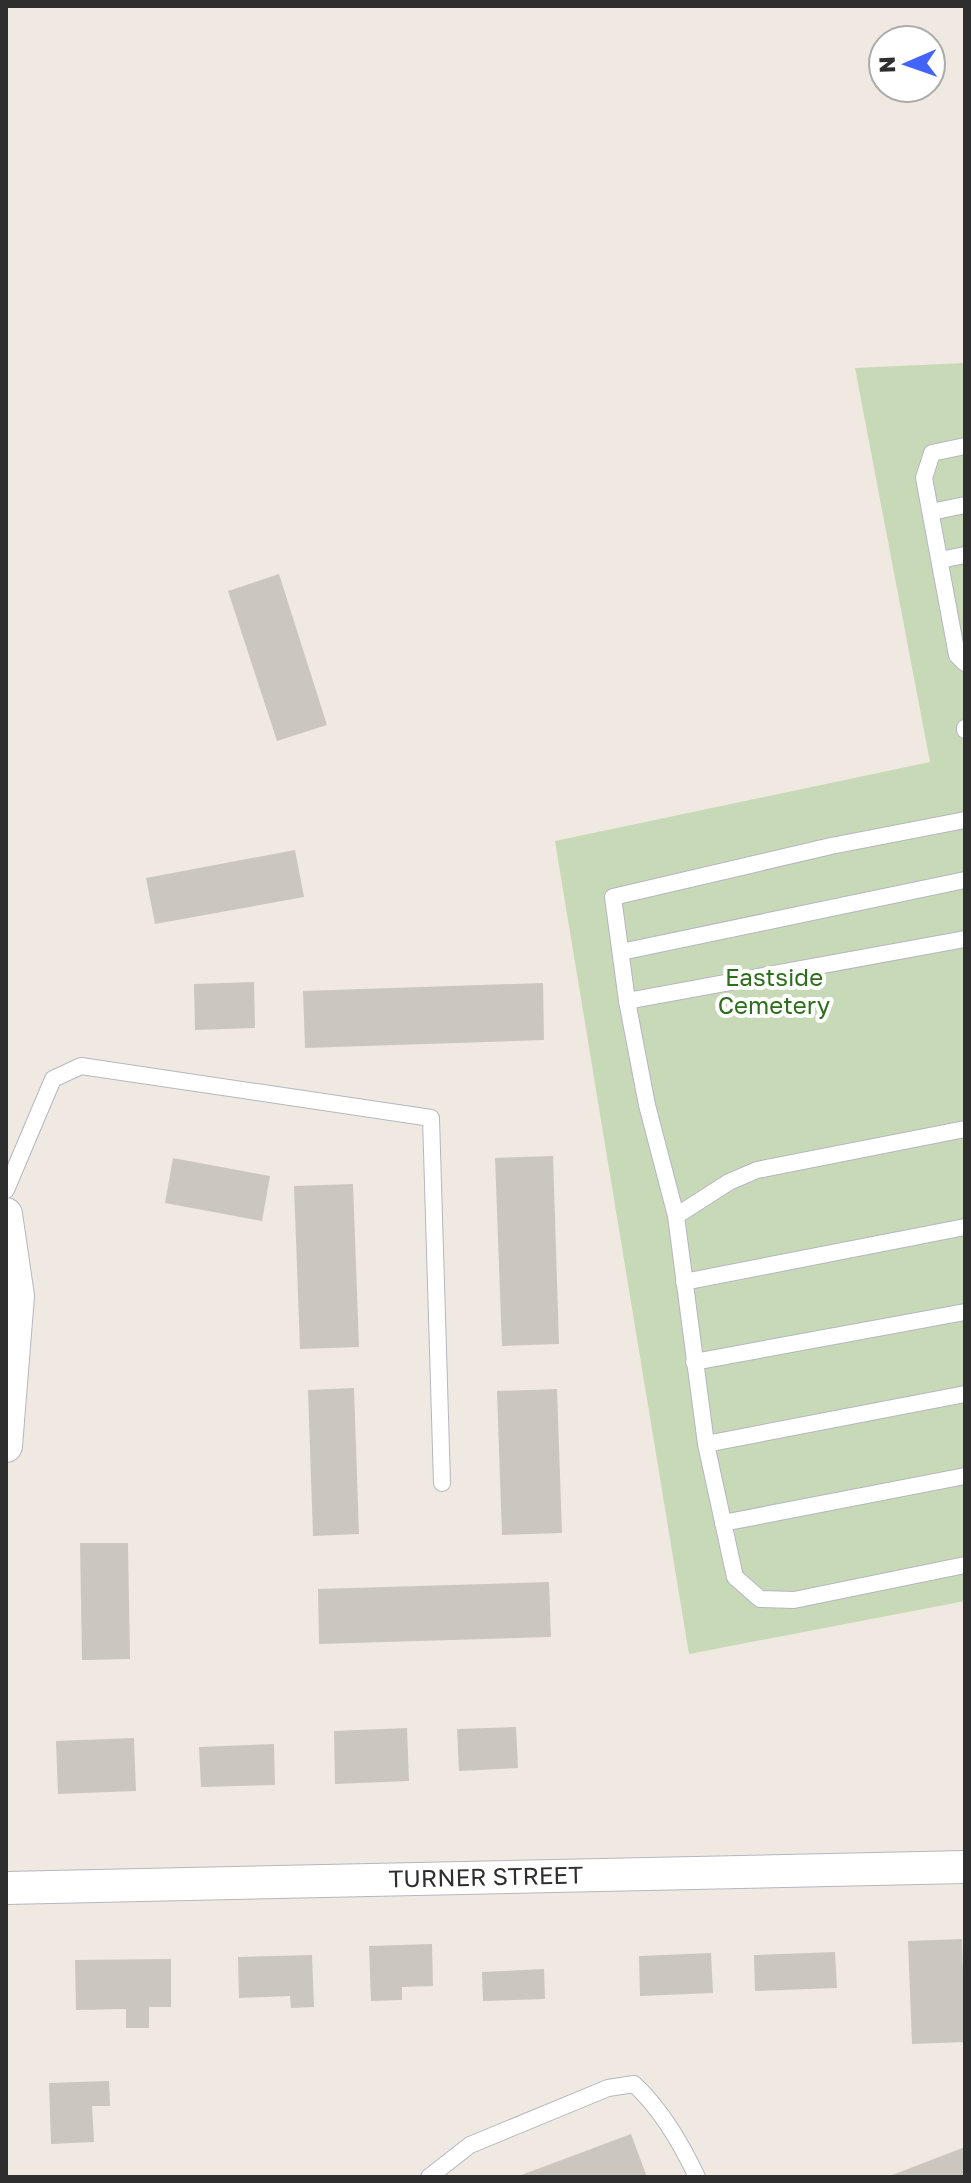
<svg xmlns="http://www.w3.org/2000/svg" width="971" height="2183" viewBox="0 0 971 2183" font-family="'Golos Text',sans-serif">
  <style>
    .cemetery { fill: #c8d9b8 }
    .building { fill: #cbc7bf }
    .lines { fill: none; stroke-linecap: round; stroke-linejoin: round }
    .service-casing { stroke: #b4b7c1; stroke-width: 18 }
    .minor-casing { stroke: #b4b7c1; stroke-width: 34 }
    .service { stroke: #fff; stroke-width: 16 }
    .minor { stroke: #fff; stroke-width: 32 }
    .labels { text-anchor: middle; stroke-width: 8; stroke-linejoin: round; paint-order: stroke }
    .park-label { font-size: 24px; fill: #2c6e1b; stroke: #fff }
    .street-label { font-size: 24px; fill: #2e2e2e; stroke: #fff }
  </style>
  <rect width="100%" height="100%" fill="#efe9e1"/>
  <polygon class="cemetery" points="965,363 965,1601 689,1654 555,841 930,762 855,368"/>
  <g class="building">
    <polygon points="279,574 327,725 277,741 228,591"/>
    <polygon points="295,850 304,897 155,924 146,878"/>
    <polygon points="254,982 255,1028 195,1030 194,984"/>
    <polygon points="543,983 544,1040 305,1048 303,991"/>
    <polygon points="553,1156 559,1344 502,1346 495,1158"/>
    <polygon points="173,1158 270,1176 262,1221 165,1203"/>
    <polygon points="353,1184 359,1347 300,1349 294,1186"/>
    <polygon points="354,1388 359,1534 313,1536 308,1390"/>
    <polygon points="557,1389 562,1533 502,1535 497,1391"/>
    <polygon points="80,1543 128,1543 130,1659 82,1660"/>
    <polygon points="549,1582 551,1637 319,1644 318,1589"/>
    <polygon points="516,1727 518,1768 459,1771 457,1729"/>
    <polygon points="407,1728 409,1781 335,1784 334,1731"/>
    <polygon points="134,1738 136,1791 58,1794 56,1741"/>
    <polygon points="274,1744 275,1785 201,1787 199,1747"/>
    <polygon points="962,1939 965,2042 912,2044 908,1941"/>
    <polygon points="432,1944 433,1986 402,1987 402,2000 371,2001 369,1946"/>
    <polygon points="835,1952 837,1988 755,1991 754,1955"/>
    <polygon points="711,1953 713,1993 640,1996 639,1956"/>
    <polygon points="312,1955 314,2007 291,2008 290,1996 239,1998 238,1957"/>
    <polygon points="171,1959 171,2007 149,2007 149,2028 126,2028 126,2009 76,2010 75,1960"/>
    <polygon points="544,1969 545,1999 483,2001 482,1972"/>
    <polygon points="109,2081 110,2106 92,2106 94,2142 51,2144 49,2083"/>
    <polygon points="631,2134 647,2177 516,2177"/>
    <polygon points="965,2147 965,2177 887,2177"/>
  </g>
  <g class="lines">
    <defs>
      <g id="service">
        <polyline points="965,446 932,453 924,478 957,655 965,663"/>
        <polyline points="931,512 965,505"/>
        <polyline points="940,560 965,555"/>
        <polyline points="965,728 965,730"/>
        <polyline points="621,952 965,880"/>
        <polyline points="627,1001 965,939"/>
        <polyline points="965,1129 757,1170 729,1182 676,1216 706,1444 965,1394"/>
        <polyline points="6,1190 53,1079 81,1066 431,1118 442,1483"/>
        <polyline points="676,1216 647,1105 627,1001 613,897 831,846 965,820"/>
        <polyline points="684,1282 965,1227"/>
        <polyline points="694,1362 965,1312"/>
        <polyline points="706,1444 735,1577 760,1599 794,1600 965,1565"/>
        <polyline points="723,1523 965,1476"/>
        <path d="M429,2177L470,2145L608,2088L634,2084C662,2110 681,2143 697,2177"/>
      </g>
      <g id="minor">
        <polyline points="6,1214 18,1296 6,1446"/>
        <path id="s1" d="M6,1888L965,1867"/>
      </g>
    </defs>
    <use href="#service" class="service-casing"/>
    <use href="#minor" class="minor-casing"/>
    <use href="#service" class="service"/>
    <use href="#minor" class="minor"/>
  </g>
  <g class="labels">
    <g class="park-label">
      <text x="774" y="986">Eastside<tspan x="774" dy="28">Cemetery</tspan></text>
    </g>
    <g class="street-label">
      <text dy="8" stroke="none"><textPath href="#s1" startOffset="480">TURNER STREET</textPath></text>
    </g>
  </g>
  <rect width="971" height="2183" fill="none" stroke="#2e2e2e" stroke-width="16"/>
  <g transform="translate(907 64) rotate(268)"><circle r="38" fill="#ffffff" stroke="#ababab" stroke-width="2"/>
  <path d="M0-6L14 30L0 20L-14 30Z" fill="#4264fb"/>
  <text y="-12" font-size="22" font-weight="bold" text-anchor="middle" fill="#2e2e2e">N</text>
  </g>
</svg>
